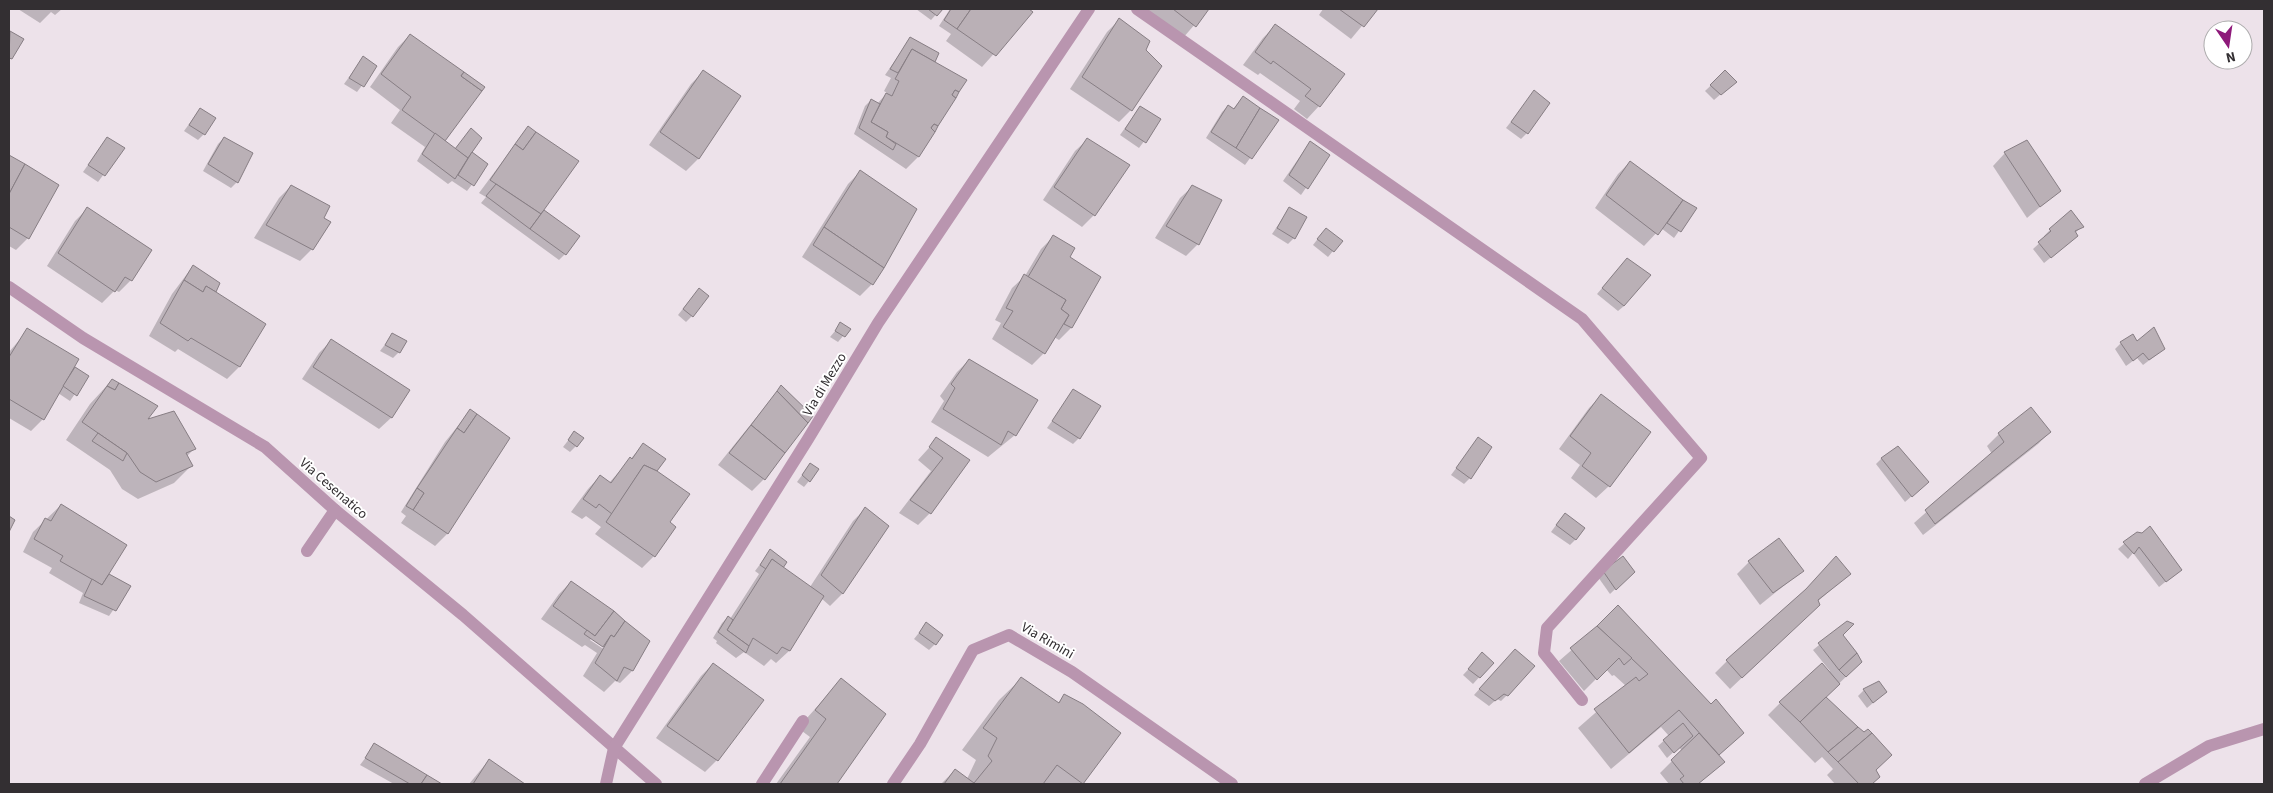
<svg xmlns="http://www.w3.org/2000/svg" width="2273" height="793" viewBox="0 0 2273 793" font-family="'Source Sans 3',sans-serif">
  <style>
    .shadow { fill: #0003; fill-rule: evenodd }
    .building { fill: #bab0b6; stroke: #877e84 }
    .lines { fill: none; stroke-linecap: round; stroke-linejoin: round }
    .minor { stroke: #b995af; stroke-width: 12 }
    .labels { text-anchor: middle; stroke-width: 4; stroke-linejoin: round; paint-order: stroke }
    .street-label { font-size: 14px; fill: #332f32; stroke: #fff }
  </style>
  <rect width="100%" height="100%" fill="#ede2ea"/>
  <g class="shadow">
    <polygon points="18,9 62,9 55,15 51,12 40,23"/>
    <polygon points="916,9 941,9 931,20"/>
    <polygon points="950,9 1027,9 1031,12 982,67 946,41 951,34 939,26"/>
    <polygon points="1145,9 1208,9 1183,38"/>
    <polygon points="1323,9 1376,9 1351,39 1319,15"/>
    <polygon points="1119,20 1145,50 1131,110 1119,122 1070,89 1107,32"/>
    <polygon points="1275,26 1343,74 1319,106 1307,119 1294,109 1300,101 1260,73 1258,75 1243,65 1263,38"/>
    <polygon points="10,32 22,39 9,60 9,33"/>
    <polygon points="410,35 444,141 454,150 471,130 470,152 487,165 467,191 452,181 448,184 417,161 425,147 391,123 400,110 370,87 398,47"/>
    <path d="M910,39L933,62L965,81L918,157L906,169L854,134L865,106L871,100L877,104L887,93L884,91L891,78L885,75ZM877,107H880L869,128L867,126Z"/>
    <polygon points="363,58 376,67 357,92 344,84"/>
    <polygon points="703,72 739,97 698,159 686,171 649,145 691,84"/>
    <polygon points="1725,72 1729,87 1714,100 1705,91"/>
    <polygon points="1534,92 1527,133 1521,139 1506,128"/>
    <polygon points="1243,97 1277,121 1245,165 1206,138 1222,112 1228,106 1233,109"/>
    <polygon points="1140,107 1160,120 1139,148 1120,135"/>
    <polygon points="200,109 204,134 198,140 184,131"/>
    <polygon points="528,127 539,215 565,254 559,260 481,203 486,197 479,193"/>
    <polygon points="107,138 123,148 98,182 83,172"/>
    <polygon points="224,138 237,182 231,188 203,171 218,144"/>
    <polygon points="1088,139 1094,215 1082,227 1043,200 1075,151"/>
    <polygon points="1310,142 1328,156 1301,195 1283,181"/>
    <polygon points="2027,142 2059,191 2027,218 1993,166 2005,153"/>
    <polygon points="9,156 57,186 28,238 16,250 9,246"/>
    <polygon points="1630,162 1695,208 1674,238 1661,228 1644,246 1595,208 1618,174"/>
    <polygon points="860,172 896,247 872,284 860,296 802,257 848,184"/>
    <polygon points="291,186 323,218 312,249 300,261 254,238 279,198"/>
    <polygon points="1193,186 1198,244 1186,256 1155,238 1180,198"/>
    <polygon points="87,209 131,280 119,292 115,290 102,303 47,266 75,221"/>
    <polygon points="1289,209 1294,238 1288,244 1272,234"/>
    <polygon points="2083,226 2075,233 2070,242 2044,263 2033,249 2046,237 2044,236 2050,230"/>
    <polygon points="1320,236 1333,251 1328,257 1313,245"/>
    <polygon points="1053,237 1068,257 1099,277 1071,328 1059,340 1054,337 1044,353 1032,365 992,339 1001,323 995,320 1012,288 1025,276 1041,249"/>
    <polygon points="193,266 214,293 264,325 239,367 227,379 178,349 175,352 149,336 172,294"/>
    <polygon points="1621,266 1624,306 1618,311 1597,294"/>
    <polygon points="693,296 692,316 686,322 678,315"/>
    <polygon points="841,324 849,329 838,342 830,337"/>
    <polygon points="28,330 87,376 70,401 58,393 43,419 31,431 9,418 9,352"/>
    <polygon points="393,334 399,352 393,358 380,351"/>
    <polygon points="331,341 392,417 379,429 302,379 319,353"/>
    <polygon points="2121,343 2137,343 2164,349 2143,365 2137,358 2126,366 2115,349"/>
    <polygon points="969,360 1015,435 988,457 931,422 944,401 940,396 957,372"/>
    <polygon points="112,380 144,422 194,449 186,457 191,466 174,483 138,499 122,489 110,470 66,440 90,404"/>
    <polygon points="781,387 764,479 752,491 718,465"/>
    <polygon points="1074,390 1079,438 1073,444 1047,428"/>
    <polygon points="1601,396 1609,486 1596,498 1571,478 1580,465 1559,449 1589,408"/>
    <polygon points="470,411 447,534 435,546 401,523 406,516 401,512 445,442"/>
    <polygon points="2050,432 2038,444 1923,535 1914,523 1992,454 1987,446 1999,434"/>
    <polygon points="574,433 576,446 570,452 563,447"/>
    <polygon points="937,439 968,460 930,513 918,525 899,513 931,471 918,460"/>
    <polygon points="1478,439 1470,478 1464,484 1451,475"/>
    <polygon points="643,445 656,471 668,522 654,556 642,568 595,534 601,527 586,516 582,519 571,512 588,489 600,476 609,483"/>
    <polygon points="1882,458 1921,488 1905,502 1876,464"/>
    <polygon points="810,464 809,481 804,487 797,482"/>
    <polygon points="61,505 107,574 129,587 109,616 79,603 83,593 49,573 52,568 23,552 33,532"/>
    <polygon points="865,509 887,526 842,594 830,606 821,598 789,651 776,663 771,659 764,666 744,652 736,658 716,643 717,641 713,638 722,623 728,617 730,619 759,574 755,571 770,551 781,567 810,587 853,521"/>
    <polygon points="1559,521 1576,539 1570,545 1551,532"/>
    <polygon points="2137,533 2180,570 2159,587 2133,553 2128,559 2118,549"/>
    <polygon points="1779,540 1802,571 1760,605 1737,574 1749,562"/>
    <polygon points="1604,571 1633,572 1610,594 1598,577"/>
    <polygon points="1849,574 1817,602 1806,617 1730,689 1715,673 1727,661"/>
    <path d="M571,582L648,642L632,671L620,683L615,681L604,692L583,676L597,653L585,645L582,647L541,619L559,594ZM592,638L606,648L605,650L590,640Z"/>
    <polygon points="1847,622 1842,634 1855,668 1824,698 1879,776 1871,784 1835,784 1827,775 1833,769 1822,757 1815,763 1768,715 1780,703 1830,671 1813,650"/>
    <polygon points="926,624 935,644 929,650 914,639"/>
    <polygon points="1598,627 1710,705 1742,733 1718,756 1723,762 1698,784 1669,784 1660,773 1682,751 1679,747 1667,758 1658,746 1669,736 1661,727 1611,769 1578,728 1626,686 1614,675 1612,676 1606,669 1584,691 1559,661"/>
    <polygon points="1509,656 1507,695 1501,701 1497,699 1489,706 1474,695"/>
    <polygon points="1477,660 1492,663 1473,684 1463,675"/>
    <polygon points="713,664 717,760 705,772 656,738 701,676"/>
    <polygon points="1021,679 1057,704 1064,696 1120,733 1081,784 941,784 955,770 967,779 976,760 962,750 999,700"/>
    <polygon points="841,680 884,714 836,784 776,784 810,737 798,728"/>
    <polygon points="1864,690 1886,692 1867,708 1858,696"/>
    <polygon points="375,745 439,784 394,784 360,765"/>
    <polygon points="489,760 523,784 469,784"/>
  </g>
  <g class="building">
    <polygon points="928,9 943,9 937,16"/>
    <polygon points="951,9 971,9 957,29 944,20"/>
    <polygon points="971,9 1029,9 1033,12 996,56 957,29"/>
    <polygon points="1173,9 1209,9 1196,27"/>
    <polygon points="1339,9 1378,9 1364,27"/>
    <polygon points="1119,18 1150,41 1146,50 1162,66 1132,111 1082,77"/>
    <polygon points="1275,24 1345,74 1320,107 1305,96 1311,89 1273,61 1271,64 1255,52"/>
    <polygon points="10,31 24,39 12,59 9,58"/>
    <polygon points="410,34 464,72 461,76 482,91 445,141 402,110 411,97 381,74"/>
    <polygon points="910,37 939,53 935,62 912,49 898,73 890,69"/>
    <polygon points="912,49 967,80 959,92 955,90 952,95 956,98 938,126 934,124 931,128 935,132 919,157 886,137 888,132 871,122 886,93 892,96 899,81 895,79"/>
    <polygon points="363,56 377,66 364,87 349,78"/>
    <polygon points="703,70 741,96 699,159 660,132"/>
    <polygon points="1725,70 1737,82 1721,95 1710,85"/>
    <polygon points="464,72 485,87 482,91 461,76"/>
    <polygon points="955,90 959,92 956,98 952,95"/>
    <polygon points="1534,90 1550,103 1528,134 1511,122"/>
    <polygon points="1243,96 1260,108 1236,148 1211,132 1228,105 1234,109"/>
    <polygon points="871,99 880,104 871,122 888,132 886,137 896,144 893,150 859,128"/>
    <polygon points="1140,106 1161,119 1146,143 1125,129"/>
    <polygon points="200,108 216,118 205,135 189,125"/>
    <polygon points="1260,108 1279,120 1252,159 1236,148"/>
    <polygon points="934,124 938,126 935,132 931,128"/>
    <polygon points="528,126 536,132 523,150 515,144"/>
    <polygon points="471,128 482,138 468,158 455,149"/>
    <polygon points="536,132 579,161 541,214 490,180 515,144 523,150"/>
    <polygon points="435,133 468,158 455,179 422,154"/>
    <polygon points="107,137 125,148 105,176 88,165"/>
    <polygon points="224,137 253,153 238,183 208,164"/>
    <polygon points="1087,138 1130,165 1095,216 1054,187"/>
    <polygon points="2027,140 2061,191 2040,207 2004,152"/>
    <polygon points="1310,141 1330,155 1308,189 1289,175"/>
    <polygon points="472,152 488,164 474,186 458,175"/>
    <polygon points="9,155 25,164 9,194"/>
    <polygon points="1630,161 1683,200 1658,235 1606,195"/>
    <polygon points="25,164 59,185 29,239 9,227 9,194"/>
    <polygon points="860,170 917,209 884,268 824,227"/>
    <polygon points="496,184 541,214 530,229 486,196"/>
    <polygon points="291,185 330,206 324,218 331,222 313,250 266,225"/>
    <polygon points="1192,185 1222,200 1199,245 1166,226"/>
    <polygon points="1683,200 1697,208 1681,232 1667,223"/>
    <polygon points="87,207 152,250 132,281 125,277 115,292 58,253"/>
    <polygon points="1289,207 1307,217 1295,239 1277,228"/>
    <polygon points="544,210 580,236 566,255 530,229"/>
    <polygon points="2071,210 2084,227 2075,231 2078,236 2051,258 2038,242 2051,231 2049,229"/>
    <polygon points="824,227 884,268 873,285 813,245"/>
    <polygon points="1326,228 1343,241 1334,252 1317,239"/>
    <polygon points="1053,235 1075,248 1070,257 1101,277 1072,328 1064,324 1069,315 1061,309 1066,300 1028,277"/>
    <polygon points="1627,258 1651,275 1624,306 1602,288"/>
    <polygon points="193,265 220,283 216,292 206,286 203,292 184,280"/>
    <polygon points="1024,274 1066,300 1061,309 1069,315 1045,354 1003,327 1013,311 1006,308"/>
    <polygon points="184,280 203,292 206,286 216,292 266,324 240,367 191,338 188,341 160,323"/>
    <polygon points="699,288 709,296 693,317 683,309"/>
    <polygon points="840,322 851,329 845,337 835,331"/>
    <polygon points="2154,327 2165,349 2149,360 2143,353 2133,361 2120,342 2133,334 2137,341"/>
    <polygon points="27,328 79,359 44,420 9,399 9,357"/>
    <polygon points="392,333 407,341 400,353 385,345"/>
    <polygon points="331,339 410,390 392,418 313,367"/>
    <polygon points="969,359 1038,400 1016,436 1008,431 1001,445 943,409 955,388 951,384"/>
    <polygon points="75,367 89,376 77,396 63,386"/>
    <polygon points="112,379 119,383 115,390 107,386"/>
    <polygon points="119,383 158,406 148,419 174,411 196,449 186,453 193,466 156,482 140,472 127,453 82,422 107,386 115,390"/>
    <polygon points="781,385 813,416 808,423 777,391"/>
    <polygon points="1073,389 1101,406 1080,439 1052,421"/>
    <polygon points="777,391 808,423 785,453 751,425"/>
    <polygon points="1601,394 1651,432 1610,487 1582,466 1591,453 1570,436"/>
    <polygon points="2031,407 2051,432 1935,524 1925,510 2004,442 1998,433"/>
    <polygon points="470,409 477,414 464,433 457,428"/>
    <polygon points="477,414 510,438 448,534 413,510 424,493 417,488 457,428 464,433"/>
    <polygon points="751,425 785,453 765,480 729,453"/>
    <polygon points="574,431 584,438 577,447 568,440"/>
    <polygon points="98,433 127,453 123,461 92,441"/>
    <polygon points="936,437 970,460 931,514 910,500 943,458 929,447"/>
    <polygon points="1478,437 1492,447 1471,479 1456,468"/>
    <polygon points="643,443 666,459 657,471 644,465 612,514 599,504 596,508 583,499 600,475 611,483 630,457 632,459"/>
    <polygon points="1898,446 1929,482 1912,497 1881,458"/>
    <polygon points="810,463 819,469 810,482 802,475"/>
    <polygon points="644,465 657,471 690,494 670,522 676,527 655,557 606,522"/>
    <polygon points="417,488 424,493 413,510 406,506"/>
    <polygon points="61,504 127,545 102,585 60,561 63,556 34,539 45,518 51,521"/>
    <polygon points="865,507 889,526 843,594 821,575"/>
    <polygon points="1565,513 1585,528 1576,540 1556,525"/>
    <polygon points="9,516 15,520 9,532"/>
    <polygon points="2150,526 2182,570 2166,582 2139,547 2134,554 2123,542 2137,532 2142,533"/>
    <polygon points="1779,538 1804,571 1773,593 1748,561"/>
    <polygon points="770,549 787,562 783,568 772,559 766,569 760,565"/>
    <polygon points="1623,556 1635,572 1616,590 1603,571"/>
    <polygon points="1836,556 1851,574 1818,600 1820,605 1742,678 1726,660 1806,589"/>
    <polygon points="772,559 824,596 790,651 782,647 777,654 753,638 749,646 727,630"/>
    <polygon points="109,574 131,586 116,611 84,596 92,579 102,585"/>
    <polygon points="571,581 614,611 595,636 553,606"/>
    <polygon points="1618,605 1711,704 1716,699 1744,733 1719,755 1679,710 1629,753 1594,709 1636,677 1639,681 1648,674 1597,626"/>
    <polygon points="614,611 625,621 614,637 611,635 603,647 584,634 587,630 595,636"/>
    <polygon points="728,616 733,620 727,630 749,646 746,653 718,632"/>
    <polygon points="625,621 650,641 633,671 624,667 617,681 595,663 611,635 614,637"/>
    <polygon points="1847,621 1854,624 1843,635 1857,653 1839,670 1818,643"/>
    <polygon points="926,622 943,635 936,645 919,633"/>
    <polygon points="1597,626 1632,658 1624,665 1619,658 1597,680 1570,648"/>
    <polygon points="1515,649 1535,666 1508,696 1504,694 1495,701 1479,689"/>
    <polygon points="1482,652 1494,663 1480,678 1468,669"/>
    <polygon points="1857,653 1862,662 1846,677 1839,670"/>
    <polygon points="713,663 764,700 718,761 667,726"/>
    <polygon points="1822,663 1840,684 1800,722 1779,702"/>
    <polygon points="1021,677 1059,703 1064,694 1083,704 1121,733 1083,784 1057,765 1043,784 944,784 955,769 974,783 992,761 988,756 997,738 983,728"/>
    <polygon points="841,678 886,714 837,784 780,784 826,719 815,710"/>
    <polygon points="1879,681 1887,692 1873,703 1863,689"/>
    <polygon points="1826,697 1858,727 1828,752 1800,722"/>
    <polygon points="1683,723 1693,736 1674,753 1663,740"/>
    <polygon points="1858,727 1864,732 1868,729 1872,733 1838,762 1828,752"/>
    <polygon points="1699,733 1725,762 1698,784 1684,784 1680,779 1684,776 1671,760"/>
    <polygon points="1872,733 1892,755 1876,770 1880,777 1872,784 1859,784 1838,762"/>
    <polygon points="374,743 427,775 421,784 410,784 365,758"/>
    <polygon points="489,759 525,784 473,784"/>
    <polygon points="427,775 442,784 421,784"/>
  </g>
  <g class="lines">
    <g class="minor">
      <polyline points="1137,9 1582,319 1701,458 1547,628 1544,653 1582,700"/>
      <polyline points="9,287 83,338 265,447 335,510 463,615 656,784"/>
      <polyline points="307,551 335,510"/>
      <polyline points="606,784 614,748 808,439 878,323 1089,9"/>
      <polyline points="762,784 803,721"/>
      <polyline points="893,784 920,744 973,650 1009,635 1072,672 1232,784"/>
      <polyline points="2145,784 2209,746 2264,729"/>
    </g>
  </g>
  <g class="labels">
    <g class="street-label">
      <text transform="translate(824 384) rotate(-59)" y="5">Via di Mezzo</text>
      <text transform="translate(334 488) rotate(41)" y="5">Via Cesenatico</text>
      <text transform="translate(1048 640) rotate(30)" y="5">Via Rimini</text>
    </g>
  </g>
  <rect width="2273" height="793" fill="none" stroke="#332f32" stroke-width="20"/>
  <g transform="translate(2228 45) rotate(167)"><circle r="24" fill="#ffffff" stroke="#adacad"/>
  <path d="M0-4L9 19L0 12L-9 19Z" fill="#8e197a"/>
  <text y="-8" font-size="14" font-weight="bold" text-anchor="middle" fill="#332f32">N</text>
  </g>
</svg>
